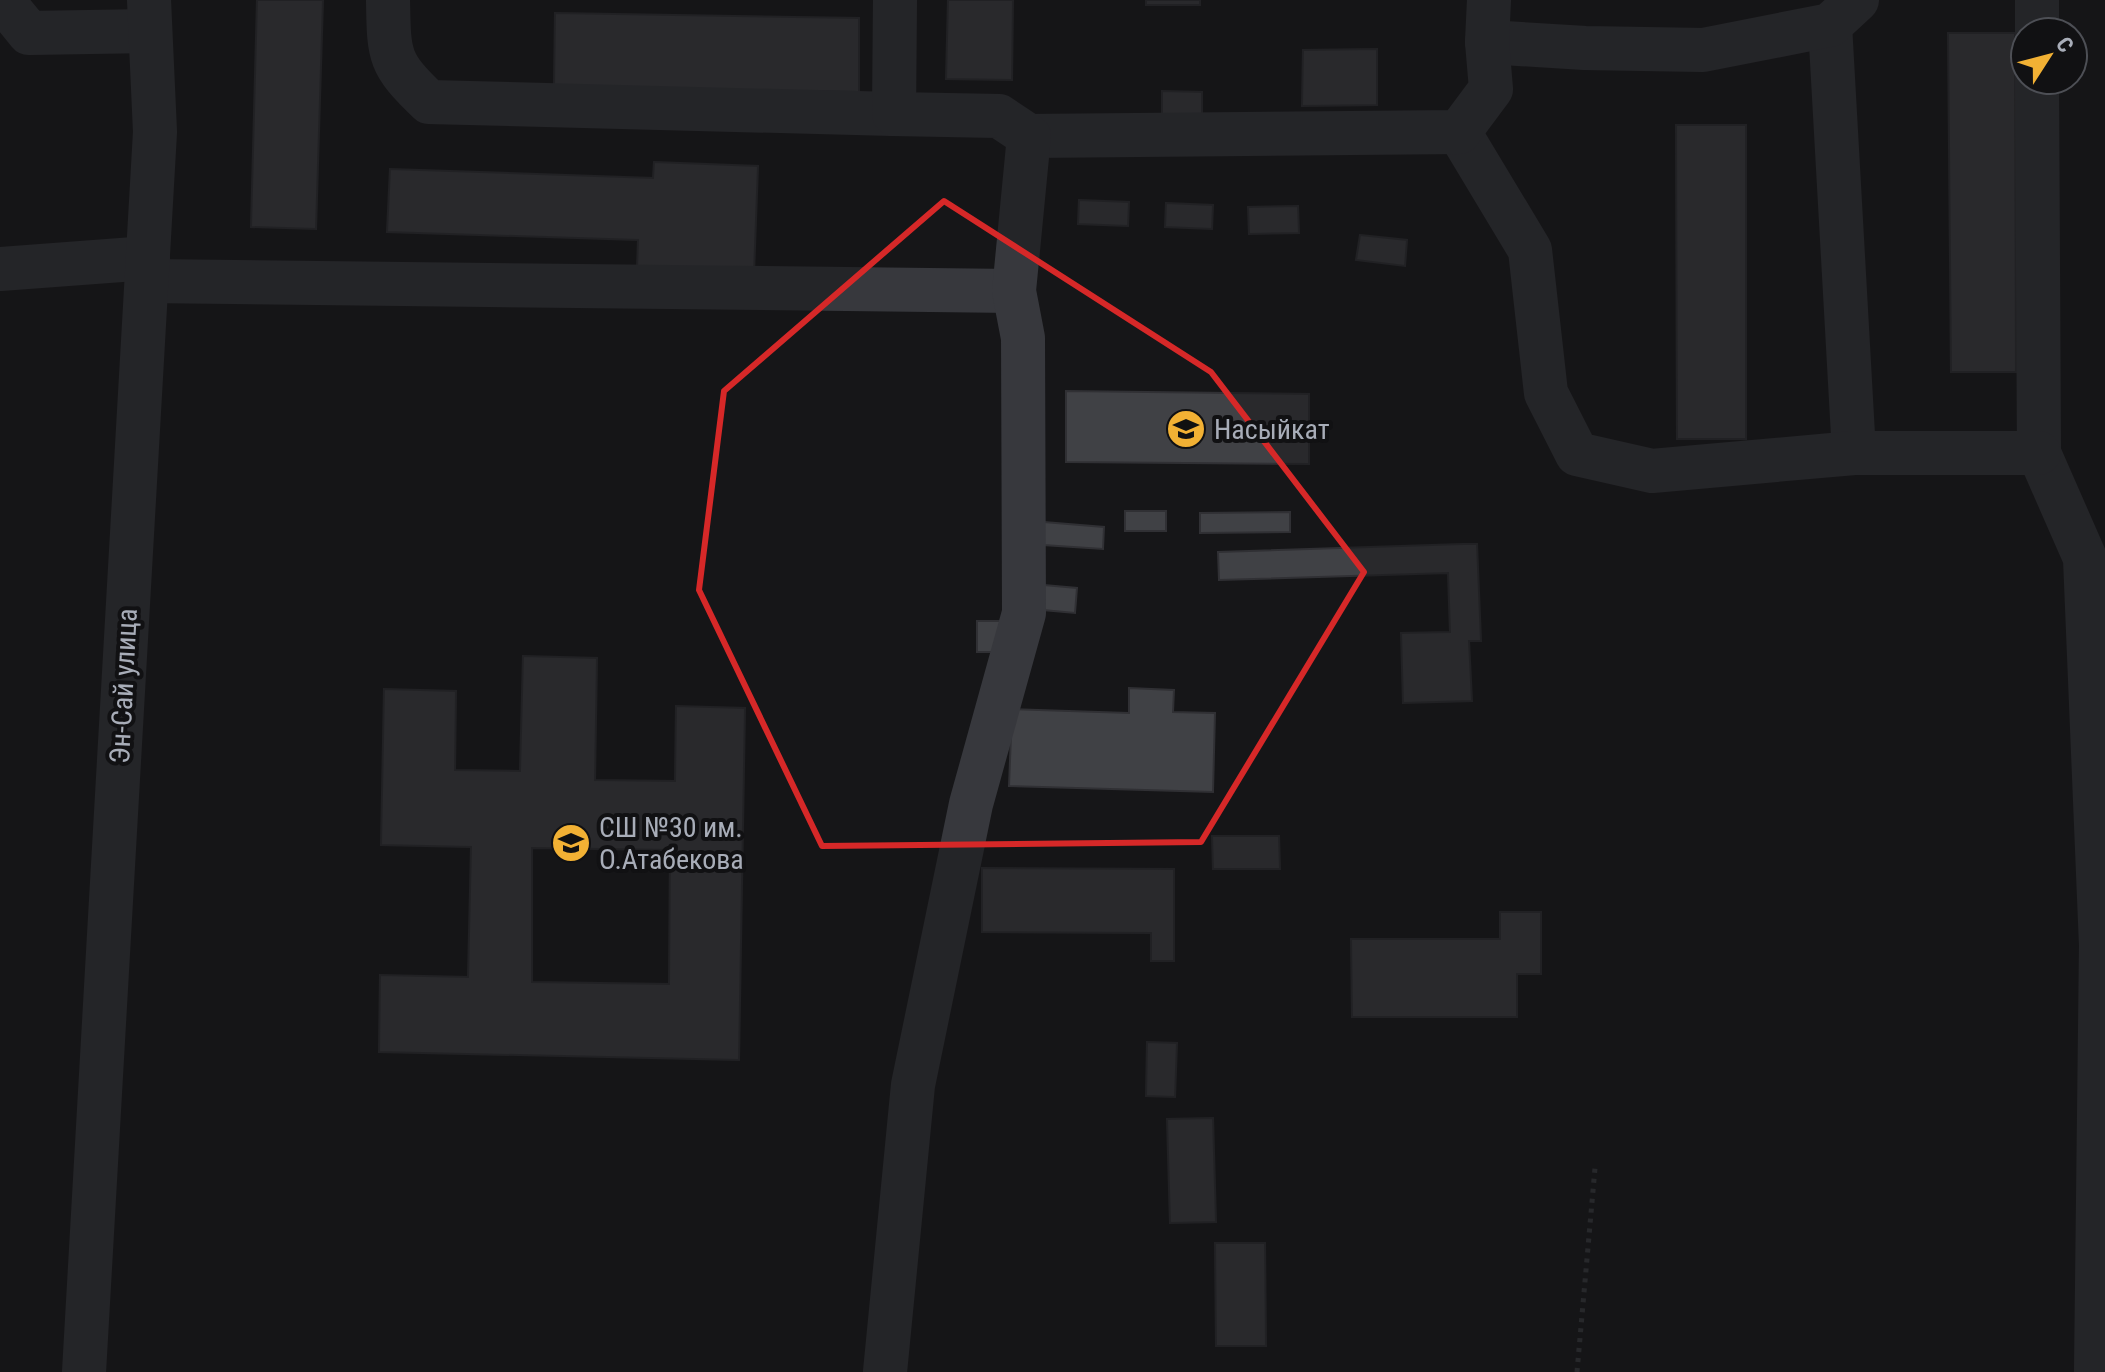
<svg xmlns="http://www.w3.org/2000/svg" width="2105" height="1372" viewBox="0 0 2105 1372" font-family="'Roboto Condensed',sans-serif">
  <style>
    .building { fill: #404145; stroke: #303034; stroke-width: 2; fill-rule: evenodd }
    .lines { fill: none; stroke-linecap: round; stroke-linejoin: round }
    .path { stroke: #3d3f44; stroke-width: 5; stroke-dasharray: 4 6; stroke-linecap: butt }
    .minor { stroke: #37383d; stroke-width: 44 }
    .marked { fill: none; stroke: #d62828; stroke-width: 6; stroke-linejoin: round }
    .labels { text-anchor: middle; stroke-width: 8; stroke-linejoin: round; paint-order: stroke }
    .poi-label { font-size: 28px; fill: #a8adb8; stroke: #111113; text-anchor: start }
    .street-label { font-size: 28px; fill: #a8adb8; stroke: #111113 }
  </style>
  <rect width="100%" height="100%" fill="#161618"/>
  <g class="building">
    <polygon points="257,0 323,0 316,229 251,227"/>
    <polygon points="948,0 1013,0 1012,80 946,79"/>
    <rect x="1146" y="0" width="54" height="5"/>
    <polygon points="555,13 859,18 859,92 554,87"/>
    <polygon points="1948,33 2015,33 2016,372 1951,372"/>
    <polygon points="1377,49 1377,105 1302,106 1303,50"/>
    <polygon points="1162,91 1202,92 1202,121 1162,120"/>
    <polygon points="1676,125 1746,125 1746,439 1677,439"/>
    <polygon points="654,162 758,166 754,273 637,269 638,240 387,232 390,169 653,178"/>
    <polygon points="1079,200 1129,202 1128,226 1078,224"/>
    <polygon points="1166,203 1213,205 1212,229 1165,227"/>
    <polygon points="1298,206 1299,233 1249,234 1248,207"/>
    <polygon points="1360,235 1407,240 1405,266 1356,260"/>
    <polygon points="1066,391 1309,394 1309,464 1066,462"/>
    <rect x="1125" y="511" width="41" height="20"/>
    <polygon points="1290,512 1290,532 1200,533 1200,513"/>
    <polygon points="1044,522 1104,527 1103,549 1043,545"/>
    <polygon points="1463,544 1477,544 1481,641 1469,641 1472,701 1403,703 1401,633 1450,632 1448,573 1219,580 1218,552"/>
    <polygon points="1044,585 1077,588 1075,613 1043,610"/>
    <rect x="977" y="621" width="26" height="31"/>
    <path d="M523,656L597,658L595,780L675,781L676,706L745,708L739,1060L379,1052L380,975L468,977L471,847L381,845L384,689L456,691L455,770L520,771ZM532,848L670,850L669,984L532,982Z"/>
    <polygon points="1129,688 1174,690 1173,712 1215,713 1213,792 1009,786 1012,709 1129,713"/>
    <polygon points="1212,836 1279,836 1280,869 1213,869"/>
    <polygon points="982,868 1174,869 1174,961 1151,961 1151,933 982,932"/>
    <polygon points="1500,912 1541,912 1541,974 1517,974 1517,1017 1352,1017 1351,939 1500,939"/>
    <polygon points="1147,1042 1177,1043 1175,1097 1146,1096"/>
    <polygon points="1213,1118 1216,1222 1170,1223 1167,1119"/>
    <polygon points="1215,1243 1265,1243 1266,1346 1216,1346"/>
  </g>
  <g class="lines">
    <polyline class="path" points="1577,1372 1595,1168"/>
    <g class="minor">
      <polyline points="2,0 29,33 150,31"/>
      <path d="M388,0C389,56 388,63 429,102L894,114"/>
      <polyline points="2037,0 2037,32"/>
      <polyline points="1830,25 1854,453"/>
      <polyline points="1487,42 1585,48 1703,50 1830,25 1857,0"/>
      <polyline points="2037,80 2039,453 2085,558 2101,945 2096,1372"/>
      <polyline points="1459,132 1530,250 1546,393 1577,454 1652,471 1854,453 2039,453"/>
      <polyline points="1029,136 1459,132 1491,89 1487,42 1489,0"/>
      <polyline points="0,269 148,258"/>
      <polyline points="147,281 1014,291"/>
      <polyline points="84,1372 155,132 149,0"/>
      <polyline points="885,1372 913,1085 971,804 1024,613 1023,338 1014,291 1029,136 999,116 894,114 895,0"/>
    </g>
  </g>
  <path d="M0 0H2105V1372H0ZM944,201L1211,372L1364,572L1201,842L822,846L699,590L724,391Z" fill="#161618" fill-opacity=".55" fill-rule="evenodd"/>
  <path class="marked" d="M944,201L1211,372L1364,572L1201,842L822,846L699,590L724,391Z"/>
  <defs>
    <symbol id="school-disc" viewBox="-11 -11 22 22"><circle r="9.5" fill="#f2b134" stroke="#111113"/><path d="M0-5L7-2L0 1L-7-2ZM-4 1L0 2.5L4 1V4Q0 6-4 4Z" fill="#111"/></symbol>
  </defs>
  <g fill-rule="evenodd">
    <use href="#school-disc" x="1164" y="407" width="44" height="44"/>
    <use href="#school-disc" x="549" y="821" width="44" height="44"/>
  </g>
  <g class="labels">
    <g class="poi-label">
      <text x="1214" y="439">Насыйкат</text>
      <text x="599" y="837">СШ №30 им.<tspan x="599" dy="32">О.Атабекова</tspan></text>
    </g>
    <g class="street-label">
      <text transform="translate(123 686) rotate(-87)" y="10">Эн-Сай улица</text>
    </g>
  </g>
  <g transform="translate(2049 56) rotate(54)"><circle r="38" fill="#111113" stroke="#4d4f55" stroke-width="2"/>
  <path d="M0-6L14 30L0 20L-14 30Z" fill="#f2b134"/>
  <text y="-12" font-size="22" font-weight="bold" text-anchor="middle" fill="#a8adb8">С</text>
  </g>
</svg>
